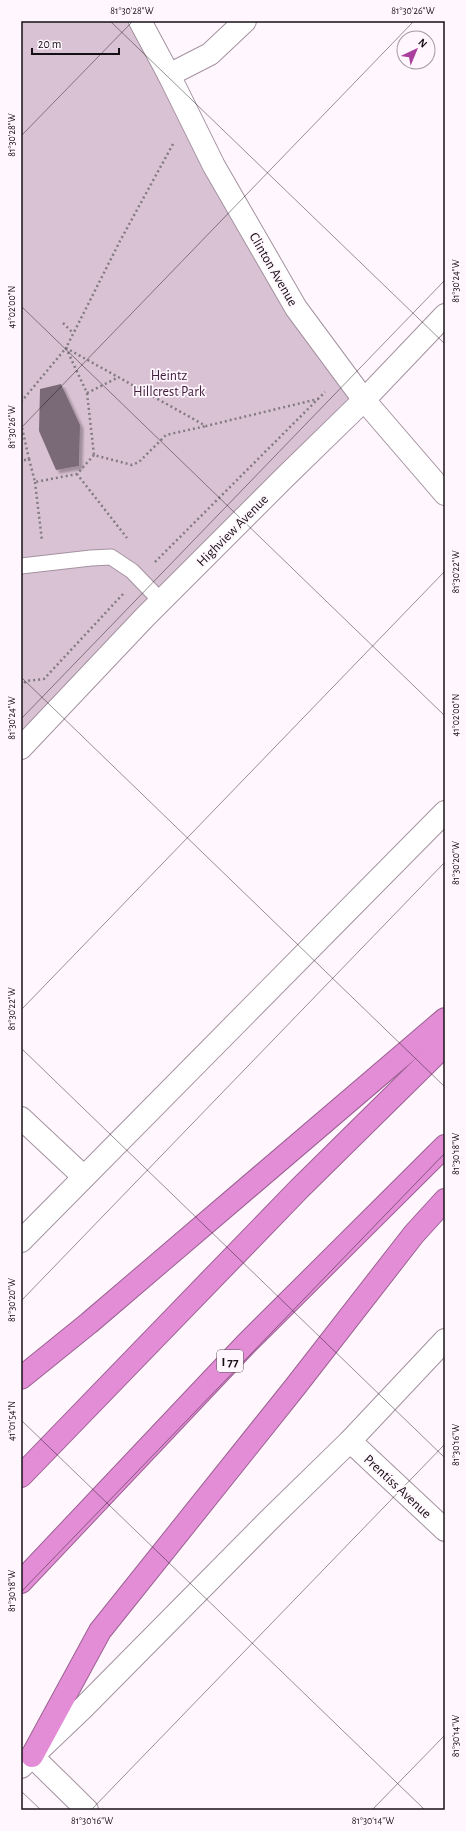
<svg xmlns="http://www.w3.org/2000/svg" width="466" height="1831" viewBox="0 0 466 1831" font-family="'Alegreya Sans',sans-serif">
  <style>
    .green { fill: #dac2d5 }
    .building { fill: #7a6a77; filter: url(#shadow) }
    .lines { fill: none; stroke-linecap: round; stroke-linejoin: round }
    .lane-casing { stroke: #a492a0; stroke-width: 17 }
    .street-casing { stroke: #a492a0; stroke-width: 24 }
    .secondary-casing { stroke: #a492a0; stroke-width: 24 }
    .highway-casing { stroke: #9c6193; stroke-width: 24 }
    .path { stroke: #827b81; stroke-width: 2.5; stroke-dasharray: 2 3; stroke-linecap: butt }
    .lane { stroke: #fff; stroke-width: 15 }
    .street { stroke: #fff; stroke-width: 22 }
    .secondary { stroke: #fff; stroke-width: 22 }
    .highway { stroke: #e48dd7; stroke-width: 22 }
    .ticks { fill: none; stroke: #161015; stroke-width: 1; stroke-opacity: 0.45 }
    .labels { text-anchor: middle; stroke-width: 3.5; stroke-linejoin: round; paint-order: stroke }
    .shield { fill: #fff7fd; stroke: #5c555b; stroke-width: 1 }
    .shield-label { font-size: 13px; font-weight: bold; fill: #161015 }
    .street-label { font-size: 14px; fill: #161015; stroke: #fff7fd }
    .park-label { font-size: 14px; fill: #411b3c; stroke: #fff7fd }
    .neatline { fill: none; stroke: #161015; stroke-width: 1.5 }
    .ticks-label { font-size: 10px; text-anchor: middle; fill: #161015 }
  </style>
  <defs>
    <filter id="shadow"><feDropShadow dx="3.5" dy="3.5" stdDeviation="1" flood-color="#0004"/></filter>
  </defs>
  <rect width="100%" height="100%" fill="#fff7fd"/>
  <polygon class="green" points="21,21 140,21 169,75 364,400 21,748"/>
  <polygon class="building" points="61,384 80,425 79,466 56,470 39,431 40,389"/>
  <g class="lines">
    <defs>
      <polyline id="lane" points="21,566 91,558 111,557 132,571 161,601"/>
      <g id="street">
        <polyline points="140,21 169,75 214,166 296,308 364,400 445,494"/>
        <polyline points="169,75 210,54 245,21"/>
        <polyline points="21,748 145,617 285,477 364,400 445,315"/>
        <polyline points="21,1118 84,1177"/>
        <polyline points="350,1441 445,1530"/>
        <polyline points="32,1756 87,1810"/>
      </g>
      <g id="secondary">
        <polyline points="21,1241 445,812"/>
        <polyline points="21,1767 83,1708 270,1519 350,1441 445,1340"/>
      </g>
      <g id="highway">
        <polyline points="21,1378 89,1323 445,1019"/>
        <polyline points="21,1476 299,1189 445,1045"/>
        <polyline points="21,1582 246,1344 445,1146"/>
        <polyline points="32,1756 100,1631 295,1387 414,1234 445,1200"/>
      </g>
    </defs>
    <use href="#lane" class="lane-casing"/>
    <use href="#street" class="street-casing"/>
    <use href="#secondary" class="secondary-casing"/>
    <use href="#highway" class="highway-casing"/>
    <g class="path">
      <polyline points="173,144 120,241 66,348 206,426 318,399"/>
      <polyline points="63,323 73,333"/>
      <polyline points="87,393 119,377"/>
      <polyline points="21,402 66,348 87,393 94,455 132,465 139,462 166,435 206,426"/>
      <polyline points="21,423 29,459 21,461"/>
      <polyline points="94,455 77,474 127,538"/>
      <polyline points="29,459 35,482 77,474"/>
      <polyline points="35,482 42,541"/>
      <polyline points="155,562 325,392"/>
      <polyline points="21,687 26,681 44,679 123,594"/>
    </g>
    <use href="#lane" class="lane"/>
    <use href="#street" class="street"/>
    <use href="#secondary" class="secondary"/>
    <use href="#highway" class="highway"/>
  </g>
  <path class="ticks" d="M110,21L445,344M21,136L133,21M21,306L445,716M21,428L414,21M21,677L445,1087M21,719L445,280M21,1010L445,571M21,1048L445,1458M21,1301L445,862M21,1420L425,1810M21,1592L445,1153M21,1791L41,1810M91,1810L445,1444M372,1810L445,1735"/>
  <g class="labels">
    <rect class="shield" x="217" y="1350" width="26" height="22" rx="3"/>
    <g class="shield-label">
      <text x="230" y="1366">I 77</text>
    </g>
    <g class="street-label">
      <text transform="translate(274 269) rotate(60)" y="5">Clinton Avenue</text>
      <text transform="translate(232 530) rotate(-45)" y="5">Highview Avenue</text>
      <text transform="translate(398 1486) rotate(43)" y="5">Prentiss Avenue</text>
    </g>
    <g class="park-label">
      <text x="169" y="380">Heintz<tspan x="169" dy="16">Hillcrest Park</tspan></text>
    </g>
  </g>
  <rect width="466" height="1831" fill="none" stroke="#fff7fd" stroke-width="44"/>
  <g transform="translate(416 50) rotate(44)"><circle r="19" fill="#fff7fd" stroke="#a29ba0"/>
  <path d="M0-3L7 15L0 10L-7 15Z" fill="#ab3f9e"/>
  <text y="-6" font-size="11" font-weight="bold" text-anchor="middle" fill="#161015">N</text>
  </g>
  <path d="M32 48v6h87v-6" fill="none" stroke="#161015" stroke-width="2"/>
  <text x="38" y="48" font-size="12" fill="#161015" stroke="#fff7fd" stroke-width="3" paint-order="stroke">20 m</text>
  <rect x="22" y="22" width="422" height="1787" class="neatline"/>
  <g class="ticks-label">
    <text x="132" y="14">81°30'28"W</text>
    <text x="413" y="14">81°30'26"W</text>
    <text transform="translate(11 135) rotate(-90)" y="4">81°30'28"W</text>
    <text transform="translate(455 281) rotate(-90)" y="4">81°30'24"W</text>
    <text transform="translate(11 307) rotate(-90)" y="4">41°02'00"N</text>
    <text transform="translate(11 427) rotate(-90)" y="4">81°30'26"W</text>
    <text transform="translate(455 572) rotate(-90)" y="4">81°30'22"W</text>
    <text transform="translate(455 715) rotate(-90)" y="4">41°02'00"N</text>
    <text transform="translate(11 718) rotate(-90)" y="4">81°30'24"W</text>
    <text transform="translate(455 863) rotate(-90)" y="4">81°30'20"W</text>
    <text transform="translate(11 1009) rotate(-90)" y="4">81°30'22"W</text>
    <text transform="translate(455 1154) rotate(-90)" y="4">81°30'18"W</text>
    <text transform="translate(11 1300) rotate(-90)" y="4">81°30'20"W</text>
    <text transform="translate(11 1421) rotate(-90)" y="4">41°01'54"N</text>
    <text transform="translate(455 1445) rotate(-90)" y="4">81°30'16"W</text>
    <text transform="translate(11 1591) rotate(-90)" y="4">81°30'18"W</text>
    <text transform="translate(455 1736) rotate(-90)" y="4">81°30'14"W</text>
    <text x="92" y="1824">81°30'16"W</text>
    <text x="373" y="1824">81°30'14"W</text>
  </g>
</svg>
